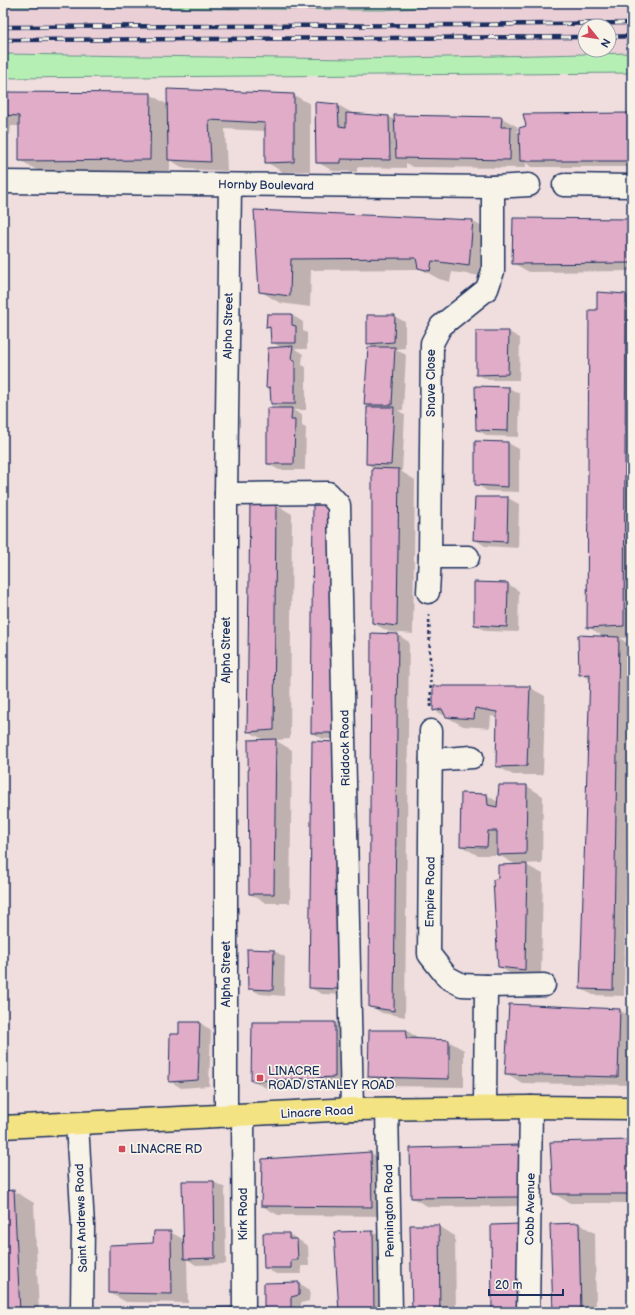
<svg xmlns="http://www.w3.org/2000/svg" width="635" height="1315" viewBox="0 0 635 1315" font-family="'Balsamiq Sans',sans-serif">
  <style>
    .built { fill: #ebcfd7; fill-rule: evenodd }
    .green { fill: #b5efb3; stroke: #688f88 }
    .shadow { fill: #0003 }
    .building { fill: #e0acc8; stroke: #1b2f5e }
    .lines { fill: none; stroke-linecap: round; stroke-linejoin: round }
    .minor-casing { stroke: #1b2f5e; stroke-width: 25 }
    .major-casing { stroke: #1b2f5e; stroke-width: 25 }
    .path { stroke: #1b2f5e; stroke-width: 2.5; stroke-dasharray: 3 3; stroke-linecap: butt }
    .minor { stroke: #f7f3e8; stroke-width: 22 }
    .major { stroke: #f4e382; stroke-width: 22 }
    .rail-casing { stroke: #1b2f5e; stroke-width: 4.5 }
    .rail { stroke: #f7f3e8; stroke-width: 3; stroke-dasharray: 9; stroke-linecap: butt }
    .poi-dot { fill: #d1495b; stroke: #f7f3e8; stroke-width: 1.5 }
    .labels { text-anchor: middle; stroke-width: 3.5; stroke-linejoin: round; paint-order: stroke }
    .street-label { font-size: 12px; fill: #1b2f5e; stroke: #f7f3e8 }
    .poi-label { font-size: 12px; fill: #1b2f5e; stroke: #f7f3e8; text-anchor: start }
  </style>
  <rect width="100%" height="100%" fill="#f0dede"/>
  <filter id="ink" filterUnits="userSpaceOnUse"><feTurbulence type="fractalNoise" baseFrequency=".025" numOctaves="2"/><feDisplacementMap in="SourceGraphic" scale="8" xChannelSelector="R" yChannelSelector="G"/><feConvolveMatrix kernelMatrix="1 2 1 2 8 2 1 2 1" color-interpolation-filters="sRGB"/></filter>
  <g filter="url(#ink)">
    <path class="built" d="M503,3H632V53L354,59L3,54V7L382,10ZM585,26H609V50H585Z"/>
    <g class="green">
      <polygon points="3,3 503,3 382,10 3,7"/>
      <polygon points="632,53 632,73 3,78 3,54 354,59"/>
    </g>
    <g class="shadow">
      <polygon points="168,90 294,95 310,104 310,171 283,172 266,162 266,131 225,129 227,171 185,169 170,160 170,171 40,172 20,160 20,126 11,126 10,135 3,133 3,93 150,94 168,105"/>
      <polygon points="338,105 354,114 389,117 395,120 502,118 518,127 517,132 521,133 632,114 632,167 532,167 526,163 526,168 413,167 406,163 406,168 357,167 357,172 333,171 317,162"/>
      <polygon points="255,211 472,221 492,233 489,277 452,272 450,282 439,279 421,269 311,270 310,307 280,303 260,291"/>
      <polygon points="632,220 632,271 529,272 513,263"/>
      <polygon points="626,295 632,298 632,638 620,638 630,645 624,996 593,995 581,989 591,680 580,674 606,638 588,627 598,311"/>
      <polygon points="292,315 303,322 303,331 307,333 307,349 295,349 303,354 302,365 306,367 306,410 293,410 302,415 302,426 306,428 305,470 279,470 268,464 281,409 272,403 271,390 267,387 282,348 272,342 272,330 267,327"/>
      <polygon points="394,316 405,322 405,348 396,349 406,355 403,410 398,410 405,415 402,472 415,480 413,634 389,632 373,623 376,469 367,464 372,408 365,404 377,348 368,343"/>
      <polygon points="509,332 520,338 519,380 488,380 477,374"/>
      <polygon points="509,388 520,394 519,437 488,436 477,430"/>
      <polygon points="508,443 519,449 519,492 487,491 476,484"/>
      <polygon points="476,498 508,498 519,504 518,548 485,546 474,539"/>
      <polygon points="276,505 292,514 290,739 275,740 292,750 290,903 266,903 250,894 264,740 248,731"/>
      <polygon points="334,506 348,739 323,739 312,733"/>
      <polygon points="508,584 519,591 518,632 486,631 475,625"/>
      <polygon points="398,635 409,642 405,1017 382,1013 370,1006"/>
      <polygon points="529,687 545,696 543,775 513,775 497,766 498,718 491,716 490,728 463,726 434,710"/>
      <polygon points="313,742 350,995 322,994 310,988"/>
      <polygon points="527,786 543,796 542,863 524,864 543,874 541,978 515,976 499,967 516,865 499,855 477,855 461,846 487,795 498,802"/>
      <polygon points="274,951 285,957 284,996 260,994 249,988"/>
      <polygon points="619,1010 632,1017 632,1085 522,1083 506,1073"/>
      <polygon points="200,1023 211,1030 209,1086 181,1088 170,1081 180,1035"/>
      <polygon points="334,1023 351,1033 351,1086 268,1089 252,1080"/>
      <polygon points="407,1031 422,1040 448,1041 464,1050 464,1087 385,1086 369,1077"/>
      <polygon points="632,1141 632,1203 570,1203 554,1194"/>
      <polygon points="519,1146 535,1155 535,1206 429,1207 412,1198"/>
      <polygon points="371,1153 387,1162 387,1216 278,1215 262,1206"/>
      <polygon points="214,1182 225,1188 226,1264 196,1265 187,1259 188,1303 126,1302 110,1293 154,1244 170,1232 185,1240"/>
      <polygon points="14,1191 34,1203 39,1312 3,1312 3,1192"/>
      <polygon points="579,1224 595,1233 596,1312 554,1312 552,1225"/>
      <polygon points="439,1226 455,1236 456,1312 413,1312"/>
      <polygon points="373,1232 384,1239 385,1312 340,1312"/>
      <polygon points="289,1234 308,1246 309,1266 301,1266 302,1274 276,1274 265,1268"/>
      <polygon points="299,1283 310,1290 309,1301 301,1303 302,1312 265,1312"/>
    </g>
    <g class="building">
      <polygon points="167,89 294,94 294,162 265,163 265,123 209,120 211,162 168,160"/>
      <polygon points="3,92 151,93 150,160 19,161 19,116 3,115"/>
      <polygon points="315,102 338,104 339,126 346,127 346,113 389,116 390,160 341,159 341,163 316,163"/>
      <polygon points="632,113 632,161 520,161 519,128 526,126 523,114"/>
      <polygon points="394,115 502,117 501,127 511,127 510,160 396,158"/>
      <polygon points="254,210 473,220 469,266 432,261 430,271 418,268 416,258 291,259 290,296 259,292"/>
      <polygon points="513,218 632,219 632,263 512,264"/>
      <polygon points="597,292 626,294 624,626 587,628 589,310 597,310"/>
      <polygon points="267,314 292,314 292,325 296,326 296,343 271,343 270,327 266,328"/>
      <polygon points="367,315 395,315 394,342 367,344"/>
      <polygon points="476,331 509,331 508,374 476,375"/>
      <polygon points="293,346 291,359 295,360 295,404 271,404 270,387 266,388 268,348"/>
      <polygon points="368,347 395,347 392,405 364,405"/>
      <polygon points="475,386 509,387 508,431 476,430"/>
      <polygon points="367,407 394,407 391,465 366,464"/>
      <polygon points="267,408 292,408 291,420 295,420 294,464 267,464"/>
      <polygon points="475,441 508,442 508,487 475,485"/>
      <polygon points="372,468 399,469 397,626 372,623"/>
      <polygon points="475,497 508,497 507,542 473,540"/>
      <polygon points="250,503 276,504 274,730 247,732"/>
      <polygon points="313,504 334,505 337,733 311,733"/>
      <polygon points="474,582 508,583 507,627 474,625"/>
      <polygon points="371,633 398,634 394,1011 369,1007"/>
      <polygon points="578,635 619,637 613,990 580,989 590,674 579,675"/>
      <polygon points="433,686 530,686 527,766 496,767 497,712 475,708 474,719 446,717 442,709 433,711"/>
      <polygon points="276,739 274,894 249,894 248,740"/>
      <polygon points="312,741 338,742 339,989 309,988"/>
      <polygon points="499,785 527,785 526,854 497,855 497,831 488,831 487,847 460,846 461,793 487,794 488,805 497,807"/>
      <polygon points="527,864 525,970 498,967 493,880 498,878 498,865"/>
      <polygon points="247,949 274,950 273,990 248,989"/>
      <polygon points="509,1004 620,1009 618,1077 505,1074"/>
      <polygon points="179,1022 200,1022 198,1080 169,1082 170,1034 179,1034"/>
      <polygon points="252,1022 335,1022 335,1077 251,1081"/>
      <polygon points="369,1030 407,1030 406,1038 449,1040 449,1079 368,1077"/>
      <polygon points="632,1140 632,1194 553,1194 550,1142"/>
      <polygon points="519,1145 519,1197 411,1198 410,1148"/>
      <polygon points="371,1152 372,1207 261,1206 262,1159"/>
      <polygon points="182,1181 214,1181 215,1258 184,1259"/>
      <polygon points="14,1190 20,1312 3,1312 3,1191"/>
      <polygon points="579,1223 581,1312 553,1312 550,1224"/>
      <polygon points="520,1224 521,1312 492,1312 491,1225"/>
      <polygon points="410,1225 439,1225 440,1312 412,1312"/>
      <polygon points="154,1231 171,1231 172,1294 109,1293 109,1245 153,1243"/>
      <polygon points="373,1231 374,1312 339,1312 334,1232"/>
      <polygon points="263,1233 289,1233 289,1239 297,1239 298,1260 291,1260 291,1268 264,1268"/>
      <polygon points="299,1282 299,1295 291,1297 291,1312 264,1312 264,1283"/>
      <polygon points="231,1307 231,1312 205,1312 204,1308"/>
    </g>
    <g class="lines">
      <defs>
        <g id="minor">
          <polyline points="3,182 493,187 529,185"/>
          <polyline points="564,185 632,186"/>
          <polyline points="226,494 328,493 339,505 352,1109"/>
          <polyline points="430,557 468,557"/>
          <polyline points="428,592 430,557 432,343 441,326 487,289 493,271 493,187"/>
          <polyline points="431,731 429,954 447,977 462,985 486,986 485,1107"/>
          <polyline points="431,760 472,757"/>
          <polyline points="486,986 544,985"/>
          <polyline points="387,1109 391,1312"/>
          <polyline points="226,1116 226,494 230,185"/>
          <polyline points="243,1116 244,1312"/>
          <polyline points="77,1124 83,1226 82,1312"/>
          <polyline points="528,1312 531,1107"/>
        </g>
        <polyline id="major" points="3,1127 352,1109 531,1107 632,1108"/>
      </defs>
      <use href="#minor" class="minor-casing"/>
      <use href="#major" class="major-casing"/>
      <polyline class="path" points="429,614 431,707"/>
      <use href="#minor" class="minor"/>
      <use href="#major" class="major"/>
      <defs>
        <g id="rail">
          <polyline points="3,27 461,25 632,23"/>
          <polyline points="609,37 632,36"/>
          <polyline points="3,40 585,37"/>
        </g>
      </defs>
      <use href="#rail" class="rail-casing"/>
      <use href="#rail" class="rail"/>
    </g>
  </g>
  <g class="poi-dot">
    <rect x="256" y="1074" width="8" height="8" rx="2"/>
    <rect x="118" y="1145" width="8" height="8" rx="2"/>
  </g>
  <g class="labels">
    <g class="street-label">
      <text transform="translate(266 185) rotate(1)" y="4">Hornby Boulevard</text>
      <text transform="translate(228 326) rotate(-89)" y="4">Alpha Street</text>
      <text transform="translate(431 383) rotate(-90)" y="4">Snave Close</text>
      <text transform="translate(226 650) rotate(-90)" y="4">Alpha Street</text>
      <text transform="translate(345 748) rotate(-91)" y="4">Riddock Road</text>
      <text transform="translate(430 892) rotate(-89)" y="4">Empire Road</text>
      <text transform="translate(226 974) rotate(-90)" y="4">Alpha Street</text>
      <text transform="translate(317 1112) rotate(-3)" y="4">Linacre Road</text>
      <text transform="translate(530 1209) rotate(-89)" y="4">Cobb Avenue</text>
      <text transform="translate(389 1211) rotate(-91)" y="4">Pennington Road</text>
      <text transform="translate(243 1214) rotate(-90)" y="4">Kirk Road</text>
      <text transform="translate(81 1218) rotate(-92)" y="4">Saint Andrews Road</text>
    </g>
    <g class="poi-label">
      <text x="268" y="1075">LINACRE<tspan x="268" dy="14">ROAD/STANLEY ROAD</tspan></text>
      <text x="130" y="1153">LINACRE RD</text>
    </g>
  </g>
  <rect width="635" height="1315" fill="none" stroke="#f7f3e8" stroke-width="16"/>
  <rect x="8" y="8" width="619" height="1299" fill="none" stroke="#1b2f5e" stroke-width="1.5" filter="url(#ink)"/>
  <g transform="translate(597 38) rotate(120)"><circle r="19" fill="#f7f3e8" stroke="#9fa5b1"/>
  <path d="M0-3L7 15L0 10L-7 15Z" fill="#d1495b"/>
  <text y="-6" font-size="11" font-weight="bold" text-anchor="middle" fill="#1b2f5e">N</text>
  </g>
  <path d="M489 1289v6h74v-6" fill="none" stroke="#1b2f5e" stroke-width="2"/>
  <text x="495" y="1289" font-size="12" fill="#1b2f5e" stroke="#f7f3e8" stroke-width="3" paint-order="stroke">20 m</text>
</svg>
